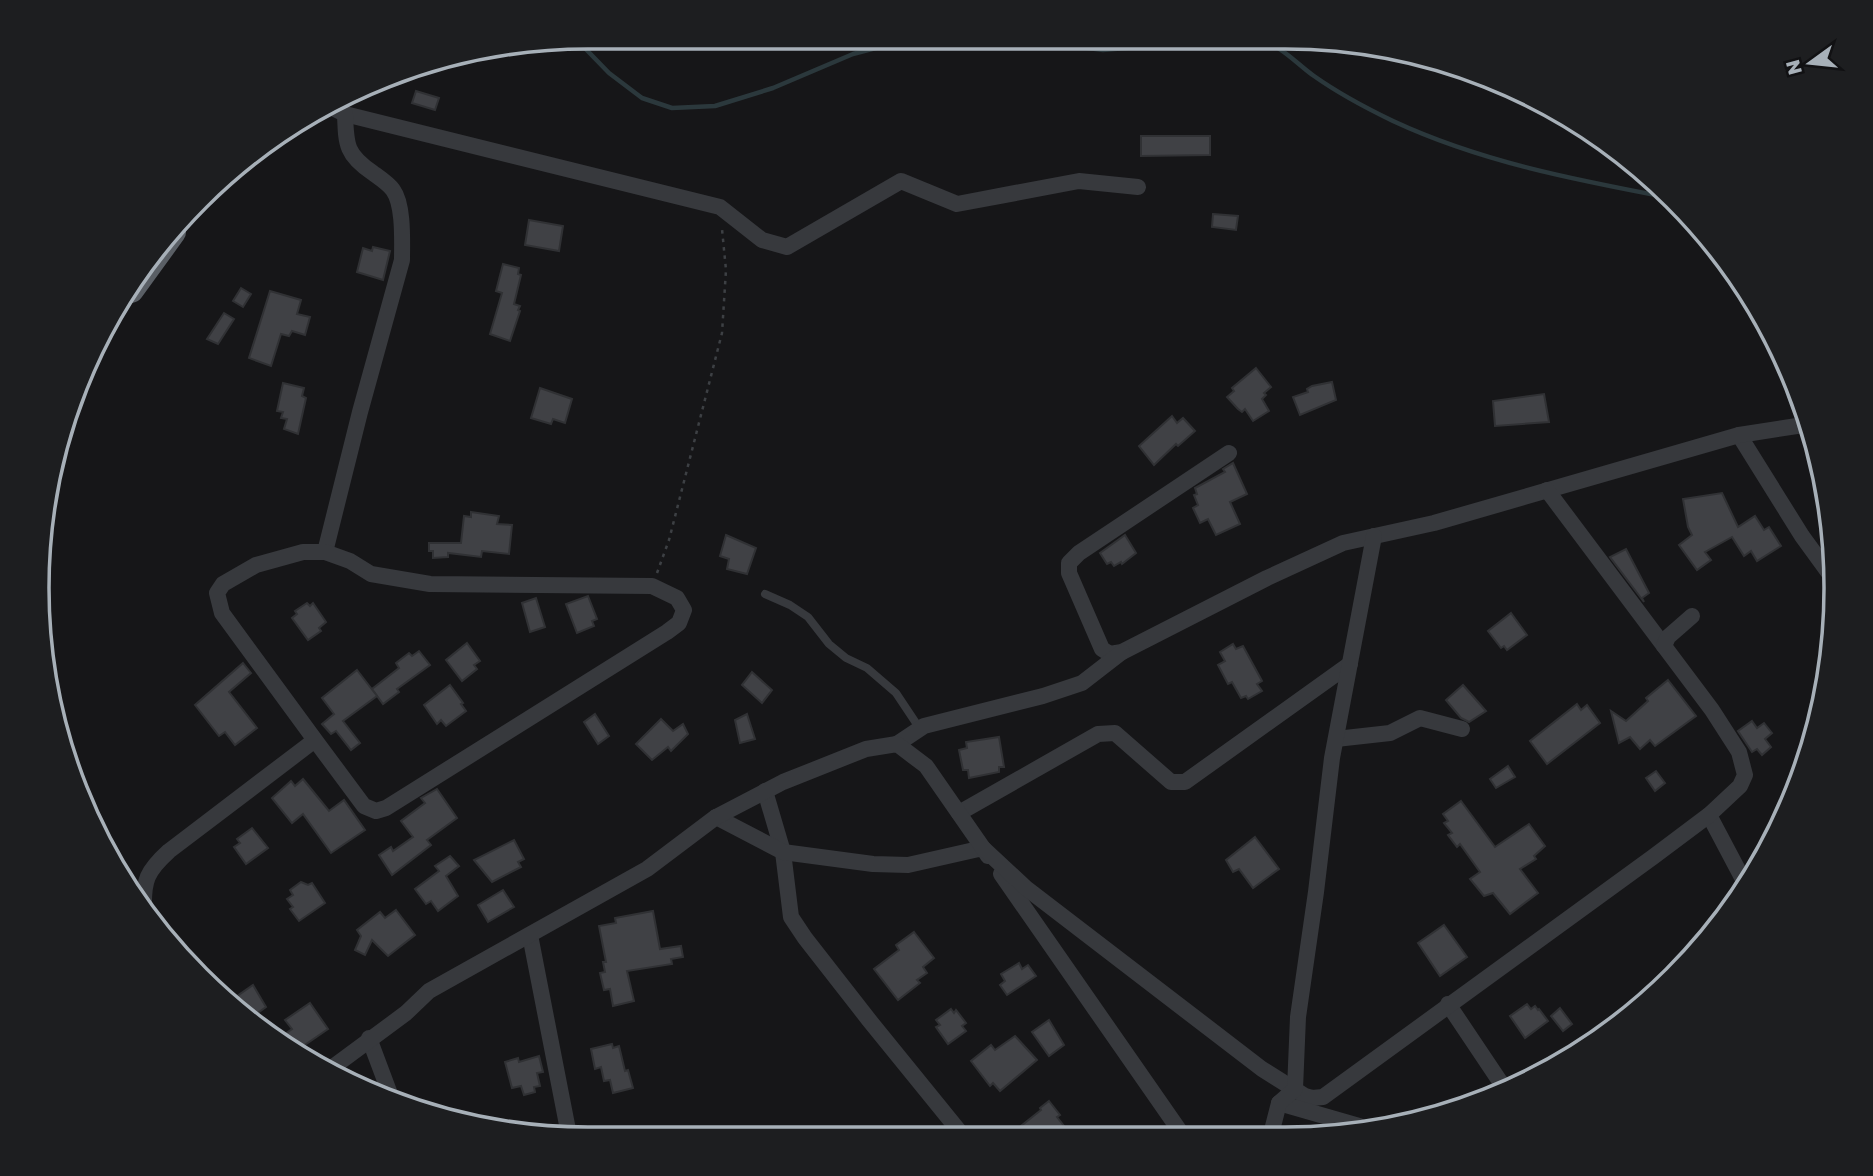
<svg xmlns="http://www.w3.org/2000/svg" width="1873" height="1176" viewBox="0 0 1873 1176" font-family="'Golos Text',sans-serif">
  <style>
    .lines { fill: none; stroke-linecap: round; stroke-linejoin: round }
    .stream { stroke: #2b383c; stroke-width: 4.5 }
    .building { fill: #404145; stroke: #303134; stroke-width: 2 }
    .path { stroke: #3d4044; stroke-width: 2.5; stroke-dasharray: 3.5 5; stroke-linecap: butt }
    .service { stroke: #37393d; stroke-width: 8 }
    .minor { stroke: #37393d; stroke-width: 16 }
    .trunk { stroke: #5a5f65; stroke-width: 26 }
    .rim { fill: none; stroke: #a7b0b8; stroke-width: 3.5 }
  </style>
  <rect width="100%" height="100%" fill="#161618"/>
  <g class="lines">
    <g class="stream">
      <polyline points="576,39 609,73 642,98 672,108 715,106 773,88 853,54 910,39"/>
      <polyline points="1021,39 1103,50 1206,41"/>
      <path d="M1261,41C1281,45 1297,64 1314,76C1338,93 1366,108 1393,121C1481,162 1576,180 1671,198"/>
    </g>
  </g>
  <g class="building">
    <polygon points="416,91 439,98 435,110 412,103"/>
    <polygon points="1141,136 1210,136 1210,155 1141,156"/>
    <polygon points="1213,214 1238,216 1236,230 1212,227"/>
    <polygon points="529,220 563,226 559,251 525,245"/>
    <polygon points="373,247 390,251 383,280 357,272 363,248 372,251"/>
    <polygon points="503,264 519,268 518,274 521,275 514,304 520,306 518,310 520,311 510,341 490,334 502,293 496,291"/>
    <polygon points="241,288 251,294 243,307 233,301"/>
    <polygon points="270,291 301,300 297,314 310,317 305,335 292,331 289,336 281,334 271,366 249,358"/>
    <polygon points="224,313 234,319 218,344 207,339"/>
    <polygon points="1256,368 1271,387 1264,393 1266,395 1262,399 1269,411 1253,421 1245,409 1242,412 1238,409 1227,397 1234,391 1232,388"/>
    <polygon points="1332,382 1336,400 1300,415 1293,397 1308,392 1307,389 1312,386"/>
    <polygon points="283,383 304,388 302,396 306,398 298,434 284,429 287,419 281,418 283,412 277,411"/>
    <polygon points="540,388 572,399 565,423 553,419 551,424 531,418"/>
    <polygon points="1544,394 1549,422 1495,426 1493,401"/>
    <polygon points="1172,416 1177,423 1183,418 1195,431 1178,446 1176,444 1154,465 1139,446"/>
    <polygon points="1233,463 1247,494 1230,502 1240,524 1216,535 1208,519 1200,523 1193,508 1198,505 1194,495 1197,494 1195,488 1225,472 1223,469"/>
    <polygon points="1722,493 1738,527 1755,516 1764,530 1769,527 1781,546 1757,561 1751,551 1744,556 1732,537 1705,552 1711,560 1697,570 1679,545 1692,535 1688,527 1683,499"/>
    <polygon points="471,512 499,516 497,524 512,525 509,554 482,551 481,557 448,553 448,557 433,558 433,551 429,551 429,543 461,543 464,516 471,517"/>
    <polygon points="726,535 756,548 747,574 727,569 729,559 720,556"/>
    <polygon points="1125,535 1136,553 1122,564 1121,562 1114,566 1111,562 1107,564 1100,553"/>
    <polygon points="1626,549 1649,593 1642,598 1644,602 1610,557"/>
    <polygon points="588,596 597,619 592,621 594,626 577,633 566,604"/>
    <polygon points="536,598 545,627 530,632 522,603"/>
    <polygon points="307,603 310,606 313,603 326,622 319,628 321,631 308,640 292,618 297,614 295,611"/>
    <polygon points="1511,613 1527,635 1507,650 1504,646 1501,648 1488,631"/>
    <polygon points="467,643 480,661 474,665 477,669 462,681 446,660"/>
    <polygon points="1233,644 1236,649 1243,646 1262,681 1257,684 1262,691 1248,699 1246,696 1241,698 1232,682 1228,684 1218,665 1225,661 1220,652"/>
    <polygon points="419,651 430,665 397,689 399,692 383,704 372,689 399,668 396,663 409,653 412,656"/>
    <polygon points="243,663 251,673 229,692 257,728 235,745 225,732 219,736 195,705"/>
    <polygon points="357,670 377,696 343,721 360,743 351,750 336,731 331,734 322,724 334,714 322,698"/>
    <polygon points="752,672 772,690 762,703 742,685"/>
    <polygon points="1668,680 1696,716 1655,746 1650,740 1640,749 1630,737 1619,743 1611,711 1626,721 1648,701 1646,698"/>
    <polygon points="450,685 463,703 461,704 466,711 446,726 441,720 437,724 424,705"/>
    <polygon points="1463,685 1486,711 1469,722 1461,718 1446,700"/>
    <polygon points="1577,704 1581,710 1587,705 1600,723 1547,764 1530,741"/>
    <polygon points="595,714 609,736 598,744 584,722"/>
    <polygon points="747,714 755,739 740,743 735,720"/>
    <polygon points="661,719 673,731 683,724 688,734 671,751 668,747 652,760 636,744"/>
    <polygon points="1752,721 1757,728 1764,723 1772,733 1765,739 1771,747 1762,755 1757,749 1752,752 1738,731"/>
    <polygon points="999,737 1004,767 999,767 999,772 969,778 968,770 963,770 959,750 967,748 966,742"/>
    <polygon points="1508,766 1515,777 1496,788 1490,779"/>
    <polygon points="1656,771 1665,783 1655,791 1646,778"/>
    <polygon points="303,779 329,811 344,800 365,830 331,853 303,814 292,823 272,798 291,781 295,786"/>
    <polygon points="437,789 457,818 427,840 431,845 392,875 379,855 391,847 393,851 413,837 401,821 425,803 421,798"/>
    <polygon points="1461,801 1495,847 1529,824 1545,846 1534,856 1536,859 1520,869 1538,893 1510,914 1493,893 1484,896 1470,879 1480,872 1460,844 1457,847 1448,835 1452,833 1444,823 1448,821 1443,814"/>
    <polygon points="252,828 268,848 246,864 234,847 240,843 237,839"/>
    <polygon points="1255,837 1279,869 1253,888 1239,869 1233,872 1226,860"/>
    <polygon points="514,840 524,859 518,862 521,867 492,882 474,860"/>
    <polygon points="450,856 459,866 446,876 458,896 438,911 431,901 426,904 415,889 439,871 435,866"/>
    <polygon points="301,882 308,885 312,883 325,903 299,921 290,909 293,907 287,899 293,895 290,890"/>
    <polygon points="503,890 514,907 488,922 478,905"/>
    <polygon points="396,910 415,935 388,956 372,940 365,955 355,950 361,936 357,930 380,912 385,918"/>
    <polygon points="653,911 660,949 681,946 683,957 671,959 672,964 627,971 634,1001 613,1006 610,989 604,990 600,973 605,972 603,962 606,962 599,926 616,923 615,918"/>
    <polygon points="1444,925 1467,957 1440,976 1418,943"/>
    <polygon points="914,932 934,958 923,967 927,973 917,980 920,983 898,1000 874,969 899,950 896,945"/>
    <polygon points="1019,963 1022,969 1028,965 1036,976 1007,995 1000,985 1005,981 1001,974"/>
    <polygon points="253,985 266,1007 248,1020 230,1001"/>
    <polygon points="310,1003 328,1029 296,1051 287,1045 281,1037 292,1029 285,1020"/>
    <polygon points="1527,1004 1531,1009 1535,1006 1538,1010 1539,1009 1548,1021 1525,1038 1510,1016"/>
    <polygon points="1560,1008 1572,1024 1563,1031 1551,1016"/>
    <polygon points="951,1009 954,1013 956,1010 966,1023 962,1026 966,1031 948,1044 936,1027 940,1025 936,1020"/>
    <polygon points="1049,1020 1064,1045 1049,1056 1032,1032"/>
    <polygon points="1015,1036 1037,1060 1000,1091 993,1083 990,1086 971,1061 991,1045 995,1050"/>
    <polygon points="612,1044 613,1048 619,1046 625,1071 628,1070 633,1088 613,1093 610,1080 604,1081 601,1067 595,1069 591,1049"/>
    <polygon points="539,1056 543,1072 537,1073 540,1086 534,1087 535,1092 524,1095 521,1086 512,1088 505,1062 518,1058 519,1062"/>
    <polygon points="1049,1101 1060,1115 1057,1117 1064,1126 1050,1137 1030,1137 1021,1126 1041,1110 1040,1108"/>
  </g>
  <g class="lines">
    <polyline class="path" points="657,573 669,540 722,333 726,270 722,229"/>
    <polyline class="service" points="765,594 790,605 808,617 829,644 846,658 867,668 896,693 920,729"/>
    <g class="minor">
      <polyline points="345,114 720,207 762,240 787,247 901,181 957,204 1079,181 1138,187"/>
      <polyline points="1739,435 1802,536 1834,580"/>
      <polyline points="1229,453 1079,553 1069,563 1069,573 1102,649 1110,654 1122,652 1267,578 1343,543 1434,523 1739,435 1810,424"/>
      <polyline points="1547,490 1664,646"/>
      <path d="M325,552L360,412L402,260C402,242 404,205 393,190C389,184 380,178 373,173C346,155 346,145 345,114L329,106"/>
      <polyline points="1336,739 1390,733 1420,718 1462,729"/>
      <polyline points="897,744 924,726 1043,696 1082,683 1122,652"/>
      <polyline points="765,791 783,852 791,917 805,938 869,1020 964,1137"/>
      <polyline points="959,813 1098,734 1115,733 1171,782 1185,782 1350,664"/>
      <polyline points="1709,815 1746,885"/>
      <polyline points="716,817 783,852 873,864 908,865 983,848 988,856"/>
      <polyline points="1001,874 1184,1137"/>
      <path d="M144,910C143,880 147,871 169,851L315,740L364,806L376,811L386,808L667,632L679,623L684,610L677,598L652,586L430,584L371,574L350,561L325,552H303L256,565L223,584L217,593L222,613L315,740"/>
      <polyline points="530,935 569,1135"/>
      <polyline points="1448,1004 1505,1089"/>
      <polyline points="369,1038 393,1102"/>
      <polyline points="329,1070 406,1013 429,991 647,869 716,817 783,782 866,749 897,744 926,766 983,848 1026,888 1262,1069 1305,1096 1312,1098 1323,1097 1653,857 1709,815 1740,786 1745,775 1739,752 1712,710 1664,646 1668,637 1692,616"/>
      <polyline points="1279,1103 1359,1126 1366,1131"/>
      <polyline points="1270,1138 1279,1103 1295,1089 1298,1017 1316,892 1332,758 1374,536"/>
    </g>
    <polyline class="trunk" points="131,290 173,232"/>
  </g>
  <path d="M0 0H1873V1176H0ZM588 49H1285A539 539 0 0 1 1824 588V588A539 539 0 0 1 1285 1127H588A539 539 0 0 1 49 588V588A539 539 0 0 1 588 49Z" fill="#1d1e20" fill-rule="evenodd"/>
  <path class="rim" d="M588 49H1285A539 539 0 0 1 1824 588V588A539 539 0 0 1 1285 1127H588A539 539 0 0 1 49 588V588A539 539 0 0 1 588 49Z"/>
  <g transform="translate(1810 63) rotate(255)" stroke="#111113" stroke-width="5" paint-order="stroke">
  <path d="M0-5L12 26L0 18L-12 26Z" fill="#a7b0b8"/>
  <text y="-10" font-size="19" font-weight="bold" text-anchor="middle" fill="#a7b0b8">N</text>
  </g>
</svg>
